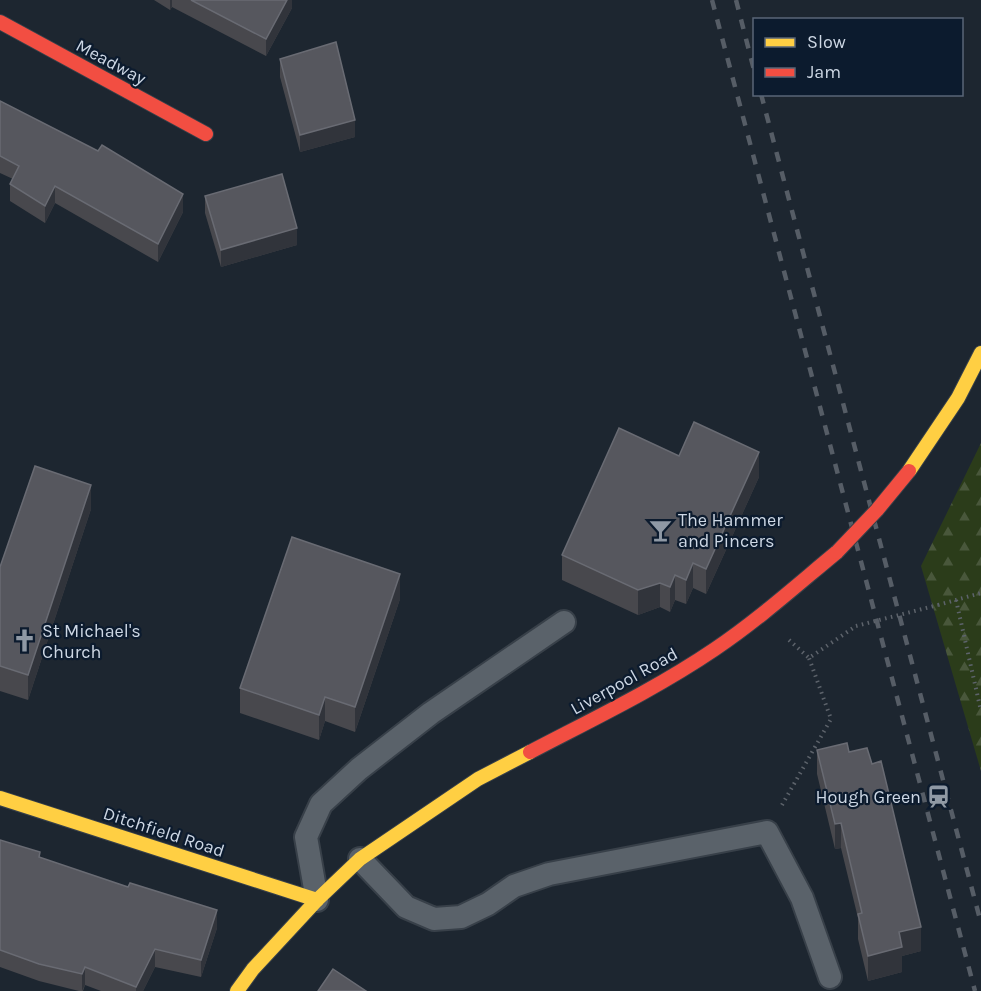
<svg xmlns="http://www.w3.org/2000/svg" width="981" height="991" viewBox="0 0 981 991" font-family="Karla,sans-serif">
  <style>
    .forest { fill: url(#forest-firs) }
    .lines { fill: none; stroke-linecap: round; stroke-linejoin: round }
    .lane-casing { stroke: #384049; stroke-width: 26 }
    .slow-casing { stroke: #384049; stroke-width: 16 }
    .jam-casing { stroke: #384049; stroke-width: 16 }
    .path { stroke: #5d636b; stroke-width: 4; stroke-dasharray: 1.5 4.5; stroke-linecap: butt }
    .lane { stroke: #5a626a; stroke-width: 22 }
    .slow { stroke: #ffcf43; stroke-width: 14 }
    .jam { stroke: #f24e42; stroke-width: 14 }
    .rail { stroke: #565d66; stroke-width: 4.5; stroke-dasharray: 10 10; stroke-linecap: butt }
    .jam-bridge-casing { stroke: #384049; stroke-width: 16; stroke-linecap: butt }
    .path-bridge { stroke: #5d636b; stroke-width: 4; stroke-dasharray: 1.5 4.5; stroke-linecap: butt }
    .jam-bridge { stroke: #f24e42; stroke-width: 14 }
    .wall { fill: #48484d }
    .shaded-wall { fill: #31343b }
    .building { fill: #56575e; stroke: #696b73; stroke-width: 1.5 }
    .labels { text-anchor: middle; stroke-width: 4.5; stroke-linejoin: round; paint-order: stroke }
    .street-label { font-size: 18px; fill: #cdd7e4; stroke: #0c1b2e }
    .poi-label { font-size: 18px; fill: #cdd7e4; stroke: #0c1b2e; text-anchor: start }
  </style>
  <defs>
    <pattern id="forest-firs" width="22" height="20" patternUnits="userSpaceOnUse" patternTransform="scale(1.5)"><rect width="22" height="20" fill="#2b3c1a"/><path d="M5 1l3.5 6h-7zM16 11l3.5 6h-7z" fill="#49573b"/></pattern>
  </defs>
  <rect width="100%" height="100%" fill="#1d2630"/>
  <polygon class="forest" points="981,443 981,771 921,566"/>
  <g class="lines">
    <defs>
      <g id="lane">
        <polyline points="360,859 406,907 434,919 461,917 488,904 514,886 549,874 767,832 802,898 830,977"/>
        <polyline points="317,900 306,837 321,804 359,769 431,713 564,622"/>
      </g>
      <g id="slow">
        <polyline points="909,471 958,398 981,353"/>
        <polyline points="0,798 317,900"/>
        <polyline points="237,991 253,969 317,900 360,859 478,779 530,752"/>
      </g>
      <g id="jam">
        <polyline points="0,22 206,134"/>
        <path d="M530,752C593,719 656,689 715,649C758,620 797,585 837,552"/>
      </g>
    </defs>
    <use href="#lane" class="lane-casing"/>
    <use href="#slow" class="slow-casing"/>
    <use href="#jam" class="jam-casing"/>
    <g class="path">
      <polyline points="956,600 981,711"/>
      <polyline points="938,605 981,593"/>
      <polyline points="789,640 809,658 856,626"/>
      <polyline points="782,805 831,719 809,658"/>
    </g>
    <use href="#lane" class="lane"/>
    <use href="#slow" class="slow"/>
    <use href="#jam" class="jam"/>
    <g class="rail">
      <polyline points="712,0 975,991"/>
      <polyline points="736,0 754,70"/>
      <polyline points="761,94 981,923"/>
    </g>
    <defs>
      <polyline id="jam-bridge" points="837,552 877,510 909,471"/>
    </defs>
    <use href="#jam-bridge" class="jam-bridge-casing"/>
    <polyline class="path-bridge" points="856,626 938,605"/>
    <use href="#jam-bridge" class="jam-bridge"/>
  </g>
  <g class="wall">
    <polygon points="154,0 292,0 292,8 266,56 172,7 170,10"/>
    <polygon points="280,59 355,137 300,152 280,77"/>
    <polygon points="0,101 183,212 158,262 55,203 45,223 10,201 10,184 13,179 0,173"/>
    <polygon points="205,196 297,245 221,267 205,213"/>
    <polygon points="679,456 759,477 706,594 693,588 686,604 675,600 670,612 660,607 638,615 562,580 562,555"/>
    <polygon points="91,509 28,700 0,691 0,567"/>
    <polygon points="400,599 355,732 325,721 319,740 240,713 240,688"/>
    <polygon points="817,750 849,752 921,951 902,956 902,972 868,981 858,939 858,918 841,848 835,849 817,774"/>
    <polygon points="0,840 40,858 217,928 201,977 155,967 143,991 101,991 85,985 83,991 79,991 39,981 0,967"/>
  </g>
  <g class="shaded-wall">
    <polygon points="170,0 172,0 172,7 170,10"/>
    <polygon points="287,0 292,0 292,8 266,56 266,39"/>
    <polygon points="355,120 355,137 300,152 300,135"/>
    <polygon points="55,186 55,203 45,223 45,206"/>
    <polygon points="183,194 183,212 158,262 158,244"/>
    <polygon points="297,228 297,245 221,267 221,250"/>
    <polygon points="759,452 759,477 706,594 706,569"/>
    <polygon points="91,485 91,509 28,700 28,675"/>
    <polygon points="693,563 693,588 686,604 686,580"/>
    <polygon points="400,574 400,599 355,732 355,707"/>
    <polygon points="675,575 675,600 670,612 670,587"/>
    <polygon points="660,583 660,607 638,615 638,590"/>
    <polygon points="325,697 325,721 319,740 319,715"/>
    <polygon points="841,823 841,848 835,849 835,824"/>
    <polygon points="217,910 217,928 201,977 201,960"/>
    <polygon points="921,927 921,951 902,956 902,972 868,981 868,956 899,932"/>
    <polygon points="155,949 155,967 143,991 136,991 136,987"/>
    <polygon points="85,967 85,985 82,991 82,974"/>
  </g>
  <g class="building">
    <polygon points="191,0 287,0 266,39"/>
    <polygon points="336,42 355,120 300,135 280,59"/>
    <polygon points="0,101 98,151 102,145 183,194 158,244 55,186 45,206 10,184 19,166 0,156"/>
    <polygon points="282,174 297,228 221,250 205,196"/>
    <polygon points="694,422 759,452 706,569 693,563 686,580 675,575 670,587 660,583 638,590 562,555 619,428 679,456"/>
    <polygon points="35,466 91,485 28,675 0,666 0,567"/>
    <polygon points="292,537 400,574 355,707 325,697 319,715 240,688"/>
    <polygon points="847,743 849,752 867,748 872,764 881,761 921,927 899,932 902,947 868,956 858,914 862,913 841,823 835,824 817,750"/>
    <polygon points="0,840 40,852 39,857 128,887 130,883 217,910 201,960 155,949 136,987 85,967 82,974 39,964 0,950"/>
    <polygon points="333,969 366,991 318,991"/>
  </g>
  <defs>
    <symbol id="bar-bare" viewBox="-9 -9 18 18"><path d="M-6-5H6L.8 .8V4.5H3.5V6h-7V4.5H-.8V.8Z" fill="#8f99a5" stroke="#0c1b2e" stroke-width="2.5" paint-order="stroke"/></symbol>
    <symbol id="church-bare" viewBox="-9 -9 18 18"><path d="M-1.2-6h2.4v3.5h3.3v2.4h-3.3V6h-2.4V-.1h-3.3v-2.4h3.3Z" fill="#8f99a5" stroke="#0c1b2e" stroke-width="2.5" paint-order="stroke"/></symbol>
    <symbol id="station-bare" viewBox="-9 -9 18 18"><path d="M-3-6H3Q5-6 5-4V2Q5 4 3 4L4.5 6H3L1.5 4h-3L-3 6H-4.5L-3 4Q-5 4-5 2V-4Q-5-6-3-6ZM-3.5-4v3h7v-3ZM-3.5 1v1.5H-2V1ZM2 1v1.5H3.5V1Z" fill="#8f99a5" stroke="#0c1b2e" stroke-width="2.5" paint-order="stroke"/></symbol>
  </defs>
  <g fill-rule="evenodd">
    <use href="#bar-bare" x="644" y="514" width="33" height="33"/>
    <use href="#church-bare" x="8" y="624" width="33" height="33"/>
    <use href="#station-bare" x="922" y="780" width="33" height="33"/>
  </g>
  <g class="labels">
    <g class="street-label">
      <text transform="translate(111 62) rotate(28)" y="6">Meadway</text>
      <text transform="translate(624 681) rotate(-29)" y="6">Liverpool Road</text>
      <text transform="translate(164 832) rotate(18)" y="6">Ditchfield Road</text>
    </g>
    <g class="poi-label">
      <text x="678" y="526">The Hammer<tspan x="678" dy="21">and Pincers</tspan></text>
      <text x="42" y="637">St Michael's<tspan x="42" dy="21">Church</tspan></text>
      <text x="921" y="803" text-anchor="end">Hough Green</text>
    </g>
  </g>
  <rect x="753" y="18" width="210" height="78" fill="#0c1b2e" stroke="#596677" stroke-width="1.5"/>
  <rect x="765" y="38" width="30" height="9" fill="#ffcf43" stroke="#596677" stroke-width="1.5"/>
  <text x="807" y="48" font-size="18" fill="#cdd7e4">Slow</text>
  <rect x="765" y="68" width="30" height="9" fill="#f24e42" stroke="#596677" stroke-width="1.5"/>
  <text x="807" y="78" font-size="18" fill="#cdd7e4">Jam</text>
</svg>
